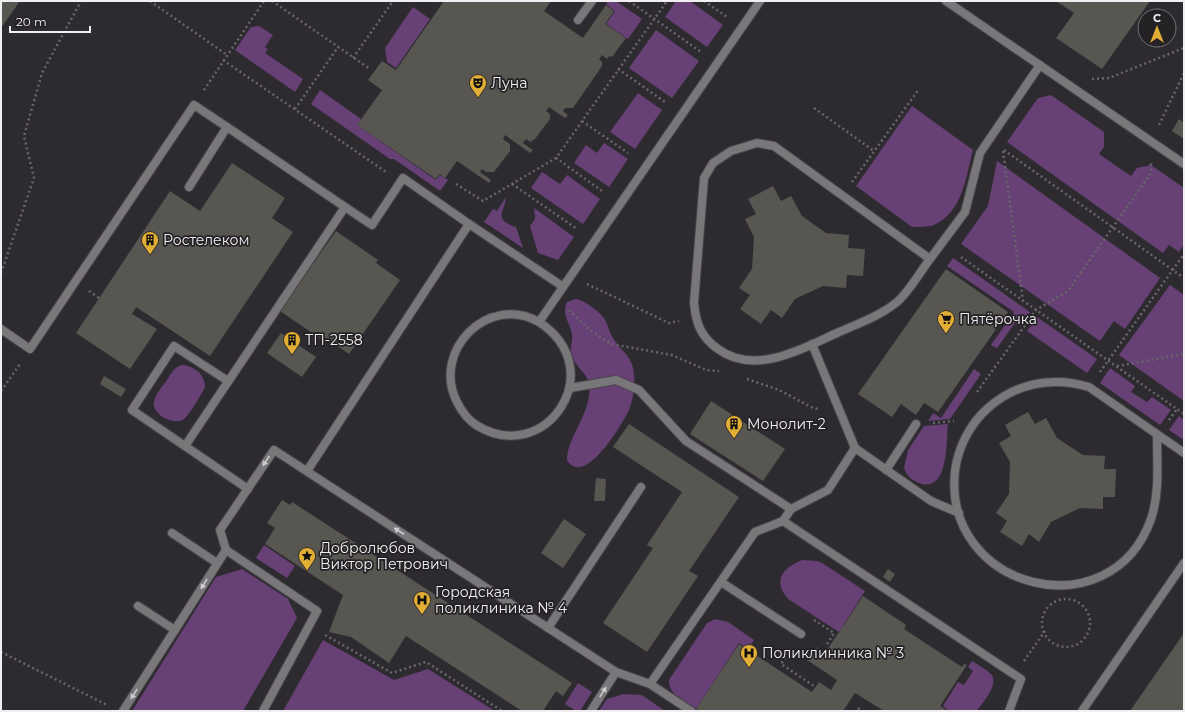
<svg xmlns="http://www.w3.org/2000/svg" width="1185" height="712" viewBox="0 0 1185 712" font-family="Montserrat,sans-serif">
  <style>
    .green { fill: #674076 }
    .building { fill: #585650 }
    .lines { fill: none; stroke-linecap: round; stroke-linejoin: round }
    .lane-casing { stroke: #49464b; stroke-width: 10 }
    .path { stroke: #69666b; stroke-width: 2.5; stroke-dasharray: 2 3; stroke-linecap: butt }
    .lane { stroke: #797779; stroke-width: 8 }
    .oneway { fill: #cdcbce }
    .labels { text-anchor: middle; stroke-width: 3.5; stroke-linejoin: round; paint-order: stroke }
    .poi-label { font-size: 14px; fill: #f1eff2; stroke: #252226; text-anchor: start }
  </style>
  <rect width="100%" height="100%" fill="#2e2b30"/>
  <g class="green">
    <polygon points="608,1 616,1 642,19 628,39 606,24 615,11 606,4"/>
    <polygon points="676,1 690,1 723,25 707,47 665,17"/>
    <polygon points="413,7 430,19 396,68 387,62 385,48"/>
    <polygon points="259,26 273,35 265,47 268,49 265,53 303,79 295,92 235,50 251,27"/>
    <polygon points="656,30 699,61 672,98 629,68"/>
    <polygon points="320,90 361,119 357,125 436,180 440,175 448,180 440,191 394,159 390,159 311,104"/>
    <polygon points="638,93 662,110 635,149 610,132"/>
    <polygon points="1051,95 1104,132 1104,147 1099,154 1131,176 1137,168 1151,165 1184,188 1184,244 1179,252 1169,245 1163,253 1007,142 1038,98"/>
    <path d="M912,106L973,150C966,176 963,212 934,225C928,227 919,227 912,227L856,186Z"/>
    <polygon points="604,143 628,159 609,187 574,163 586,145 597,153"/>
    <polygon points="997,161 1160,278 1125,329 1114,321 1100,341 961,244 988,206"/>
    <polygon points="542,172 560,184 567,175 600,199 583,224 531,188"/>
    <path d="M506,197C506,210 491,219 516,227L523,248L484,222L493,209L497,211Z"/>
    <polygon points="534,208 574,237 558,260 538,253 530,226 535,219"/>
    <polygon points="953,258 1030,312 1020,326 1015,323 997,348 991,345 1014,312 947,266"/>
    <polygon points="1170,285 1184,295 1184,401 1119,355"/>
    <path d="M576,299C586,301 598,311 604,318C608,324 609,332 613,338C619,349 630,354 633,368C636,381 634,397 629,410C623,423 584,489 567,460C567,436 593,412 589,384C587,372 575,367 572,356C569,349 573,342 572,334C570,323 561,314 567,302Z"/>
    <polygon points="1037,317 1097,359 1087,373 1027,331"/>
    <path d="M182,365C194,366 205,374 205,387C201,395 190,414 184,419C174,426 152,415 154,402C155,394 162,387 167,380C171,374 174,367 182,365Z"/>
    <polygon points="1110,368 1135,386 1131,392 1147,402 1152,397 1171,410 1160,425 1100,383"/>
    <polygon points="974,369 981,374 950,419 928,421 933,413 941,418"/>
    <polygon points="1179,416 1184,420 1184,440 1169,430"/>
    <path d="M948,424C946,441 949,490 922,484C912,481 907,476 904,468L908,450L924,426Z"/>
    <polygon points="264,545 295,566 287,578 256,558"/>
    <path d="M802,560L817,561L822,563L865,591L839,632L788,599C772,580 783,568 802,560Z"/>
    <polygon points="242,569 288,599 297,618 243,711 132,711 216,577"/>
    <path d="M715,619L728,622L754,640L748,649L739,643L696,709C685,701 668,695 669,680L707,623Z"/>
    <polygon points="323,640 394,680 428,669 495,711 283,711"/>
    <path d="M972,661C978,665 986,669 991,674C1000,684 982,703 977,711H949L943,706L958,682L964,685L973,671L968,667Z"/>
    <polygon points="578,683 592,692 580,711 576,711 565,704"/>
    <polygon points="624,694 642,695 665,711 599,711 607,699"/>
  </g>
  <g class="building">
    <polygon points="1,1 20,1 1,28"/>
    <polygon points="444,1 551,1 544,11 583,38 606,5 614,11 605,24 626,38 612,57 609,56 607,59 602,55 599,59 602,62 602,66 573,108 565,108 563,111 568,115 565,118 549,107 546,111 550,114 550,119 535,139 530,142 526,139 523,143 533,150 530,153 505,135 503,139 510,144 510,151 494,172 486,172 482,169 480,172 491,180 489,183 457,161 445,178 440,174 436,179 357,125 382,90 368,80 382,61 396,70"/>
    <polygon points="1056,1 1150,1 1102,69 1056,38 1074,13"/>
    <polygon points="1179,119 1184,123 1184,139 1172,131"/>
    <polygon points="232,163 285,198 272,218 293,232 210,356 136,307 132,314 157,329 130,369 76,333 170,191 200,211"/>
    <polygon points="773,186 781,201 791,196 802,216 826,233 849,235 848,248 865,249 863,276 847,275 846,288 823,286 795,299 782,318 771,310 761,324 740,309 750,295 739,288 752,269 754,237 745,219 756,214 748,199"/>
    <polygon points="336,231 378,260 376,263 400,280 349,354 326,338 324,341 280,311"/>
    <polygon points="946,269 1008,312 938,412 924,403 916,415 901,404 892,417 858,394"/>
    <polygon points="281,333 316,357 302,377 267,353"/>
    <polygon points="104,376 126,389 121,397 100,384"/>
    <polygon points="711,401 785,449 763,481 690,434"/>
    <polygon points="1028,412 1035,424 1046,418 1057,438 1083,455 1105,456 1104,469 1116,469 1115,497 1103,497 1103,509 1080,508 1051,522 1039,542 1029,534 1022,546 1000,532 1007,521 996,513 1009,494 1010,462 999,443 1011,436 1005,425"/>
    <polygon points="629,424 739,497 689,571 698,576 647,652 603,623 653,548 647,545 682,492 613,447"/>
    <polygon points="596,478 606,479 605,501 594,501"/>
    <polygon points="282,500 290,505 292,502 572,683 563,696 556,691 543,711 522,711 406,636 389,663 351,637 329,632 343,595 265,544 275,528 267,523"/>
    <polygon points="564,519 586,534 563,568 541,553"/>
    <polygon points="888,569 895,574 890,582 883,577"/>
    <polygon points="863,596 906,625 904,629 962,667 964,664 967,665 940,706 948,711 884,711 855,693 843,711 699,711 696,709 739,644 812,692 819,682 831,690 837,680 807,660 816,647 825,653"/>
    <polygon points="1184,633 1184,711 1130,711"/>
  </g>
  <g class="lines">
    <defs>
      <g id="lane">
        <polyline points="946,1 1184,164"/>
        <polyline points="578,20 592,1"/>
        <polyline points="345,207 372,225 403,178 469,224"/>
        <path d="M930,259C920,272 909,292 897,302C880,316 857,324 837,333C801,349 755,376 718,349C701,337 696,324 694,303L704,178L713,163L731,151L757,143L774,146L930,259L965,212L980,153L1040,65"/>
        <path d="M539,322C488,293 431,351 457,402C461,410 467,419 476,425C545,468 612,370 539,322L760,1"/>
        <polyline points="1,329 30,349 194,105 227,127"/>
        <polyline points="812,344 855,448 931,501 959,513"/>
        <polyline points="228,381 174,346 132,410 248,489"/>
        <polyline points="570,388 616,380 639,390 686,441 791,509"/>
        <path d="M1157,435C1157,462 1160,493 1151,519C1111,632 942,590 955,471C958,447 970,424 988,408C1016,383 1053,376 1089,387L1184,453"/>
        <polyline points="185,446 345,207 227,127 189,187"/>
        <polyline points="886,470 916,424"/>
        <polyline points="307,471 469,224 562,286"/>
        <polyline points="783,521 1021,679 1009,711"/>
        <polyline points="172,533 217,563"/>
        <polyline points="226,550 317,611 263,711"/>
        <polyline points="721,582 801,634"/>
        <polyline points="138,606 175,630"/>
        <polyline points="548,628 641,487"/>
        <polyline points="650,684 691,711"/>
        <polyline points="123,711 226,550 220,530 274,450 616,672 650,684 755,532 783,521 791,509 828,490 855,448"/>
        <polyline points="591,711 616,672"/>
        <polyline points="1082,711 1184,563"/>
      </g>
    </defs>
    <use href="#lane" class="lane-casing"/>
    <g class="path">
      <polyline points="150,1 227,55"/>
      <polyline points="272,1 370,69"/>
      <polyline points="629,1 701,52"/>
      <polyline points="704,1 727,17"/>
      <polyline points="353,58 393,1"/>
      <polyline points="223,60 386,172"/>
      <polyline points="618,69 665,102"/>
      <polyline points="1092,79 1109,78 1184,48"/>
      <polyline points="204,90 264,1"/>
      <polyline points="814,108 874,151"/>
      <polyline points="295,109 338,47"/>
      <polyline points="582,121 628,153"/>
      <polyline points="1159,125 1184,73"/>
      <polyline points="1004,150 1184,278"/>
      <polyline points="1003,151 1023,301"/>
      <polyline points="852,182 919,89"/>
      <polyline points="456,184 483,201 556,158"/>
      <polyline points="512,184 577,229"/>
      <polyline points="602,191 556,158 667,1"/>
      <polyline points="961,257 1184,414"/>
      <polyline points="1,273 34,178 24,136 42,73 81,1"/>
      <polyline points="587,284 669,323 679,321"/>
      <polyline points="89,291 99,298"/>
      <polyline points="569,310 590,330 611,344 672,355 706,370 719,371"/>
      <polyline points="1117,366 1184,354"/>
      <polyline points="1100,372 1184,254"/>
      <polyline points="747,379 779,390 813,408 819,409"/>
      <polyline points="1,391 20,364"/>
      <polyline points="977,392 1036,310 1068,291 1151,173 1151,163"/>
      <polyline points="1169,420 1177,409"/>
      <polyline points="933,423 954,421"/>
      <circle cx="1066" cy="623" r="24"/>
      <polyline points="814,620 834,633 826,646"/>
      <polyline points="325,635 392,673 426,662 502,711"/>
      <polyline points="791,649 781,664 814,686"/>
      <polyline points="1,652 107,705"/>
      <polyline points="1024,661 1045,631"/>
      <polyline points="858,708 861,711"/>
    </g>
    <use href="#lane" class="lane"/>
  </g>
  <defs><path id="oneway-solid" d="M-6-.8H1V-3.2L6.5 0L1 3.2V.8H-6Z"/></defs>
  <g class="oneway">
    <use href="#oneway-solid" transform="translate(266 461) rotate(124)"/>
    <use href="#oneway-solid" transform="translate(399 531) rotate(-147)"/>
    <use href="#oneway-solid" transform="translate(204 584) rotate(122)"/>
    <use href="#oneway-solid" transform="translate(603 692) rotate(-57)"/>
    <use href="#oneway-solid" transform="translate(134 694) rotate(122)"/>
  </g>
  <defs>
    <symbol id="theatre-pin" viewBox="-11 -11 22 30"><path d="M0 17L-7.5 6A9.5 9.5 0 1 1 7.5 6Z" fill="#e3ae35" stroke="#252226"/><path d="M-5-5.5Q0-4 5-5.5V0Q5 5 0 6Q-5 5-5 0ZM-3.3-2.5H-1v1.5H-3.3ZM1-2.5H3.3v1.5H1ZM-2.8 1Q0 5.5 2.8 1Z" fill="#111"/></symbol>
    <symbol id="building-pin" viewBox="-11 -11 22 30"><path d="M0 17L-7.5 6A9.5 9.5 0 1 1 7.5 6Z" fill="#e3ae35" stroke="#252226"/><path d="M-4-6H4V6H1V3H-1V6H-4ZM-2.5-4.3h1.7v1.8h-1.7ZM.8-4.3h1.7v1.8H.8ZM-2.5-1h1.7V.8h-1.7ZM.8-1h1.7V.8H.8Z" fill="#111"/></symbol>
    <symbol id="supermarket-pin" viewBox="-11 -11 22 30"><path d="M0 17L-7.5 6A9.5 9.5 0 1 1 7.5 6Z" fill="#e3ae35" stroke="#252226"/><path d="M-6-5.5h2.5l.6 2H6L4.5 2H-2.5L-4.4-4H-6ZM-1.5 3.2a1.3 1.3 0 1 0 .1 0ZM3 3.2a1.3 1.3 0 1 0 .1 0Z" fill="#111"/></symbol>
    <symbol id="sight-pin" viewBox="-11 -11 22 30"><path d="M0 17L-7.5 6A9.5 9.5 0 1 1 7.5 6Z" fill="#e3ae35" stroke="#252226"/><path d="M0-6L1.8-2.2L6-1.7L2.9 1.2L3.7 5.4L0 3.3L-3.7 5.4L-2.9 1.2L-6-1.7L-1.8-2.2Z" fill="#111"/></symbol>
    <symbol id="hospital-pin" viewBox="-11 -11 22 30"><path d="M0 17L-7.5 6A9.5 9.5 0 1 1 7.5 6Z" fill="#e3ae35" stroke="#252226"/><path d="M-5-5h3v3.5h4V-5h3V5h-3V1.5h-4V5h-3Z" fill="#111"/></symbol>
  </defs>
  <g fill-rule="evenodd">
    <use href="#theatre-pin" x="468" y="73" width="20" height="27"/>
    <use href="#building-pin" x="140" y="230" width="20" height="27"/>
    <use href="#supermarket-pin" x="936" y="309" width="20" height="27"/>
    <use href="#building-pin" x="282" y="330" width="20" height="27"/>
    <use href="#building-pin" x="724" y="414" width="20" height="27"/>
    <use href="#sight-pin" x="297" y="546" width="20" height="27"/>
    <use href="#hospital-pin" x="412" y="590" width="20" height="27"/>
    <use href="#hospital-pin" x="739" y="643" width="20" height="27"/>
  </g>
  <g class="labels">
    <g class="poi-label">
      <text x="491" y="88">Луна</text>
      <text x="163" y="245">Ростелеком</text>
      <text x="959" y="324">Пятёрочка</text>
      <text x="305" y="345">ТП-2558</text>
      <text x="747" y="429">Монолит-2</text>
      <text x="320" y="553">Добролюбов<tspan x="320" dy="16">Виктор Петрович</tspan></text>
      <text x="435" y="597">Городская<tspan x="435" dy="16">поликлиника № 4</tspan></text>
      <text x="762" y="658">Поликлинника № 3</text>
    </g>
  </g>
  <rect width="1185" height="712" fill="none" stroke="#f1eff2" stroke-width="4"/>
  <g transform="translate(1157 28)"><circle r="19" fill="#252226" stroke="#777478"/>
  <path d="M0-3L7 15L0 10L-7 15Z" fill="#e3ae35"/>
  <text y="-6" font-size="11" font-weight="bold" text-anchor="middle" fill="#f1eff2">С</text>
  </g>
  <path d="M10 26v6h80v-6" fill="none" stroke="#f1eff2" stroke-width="2"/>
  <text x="16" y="26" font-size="12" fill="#f1eff2" stroke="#252226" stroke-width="3" paint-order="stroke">20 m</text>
</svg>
